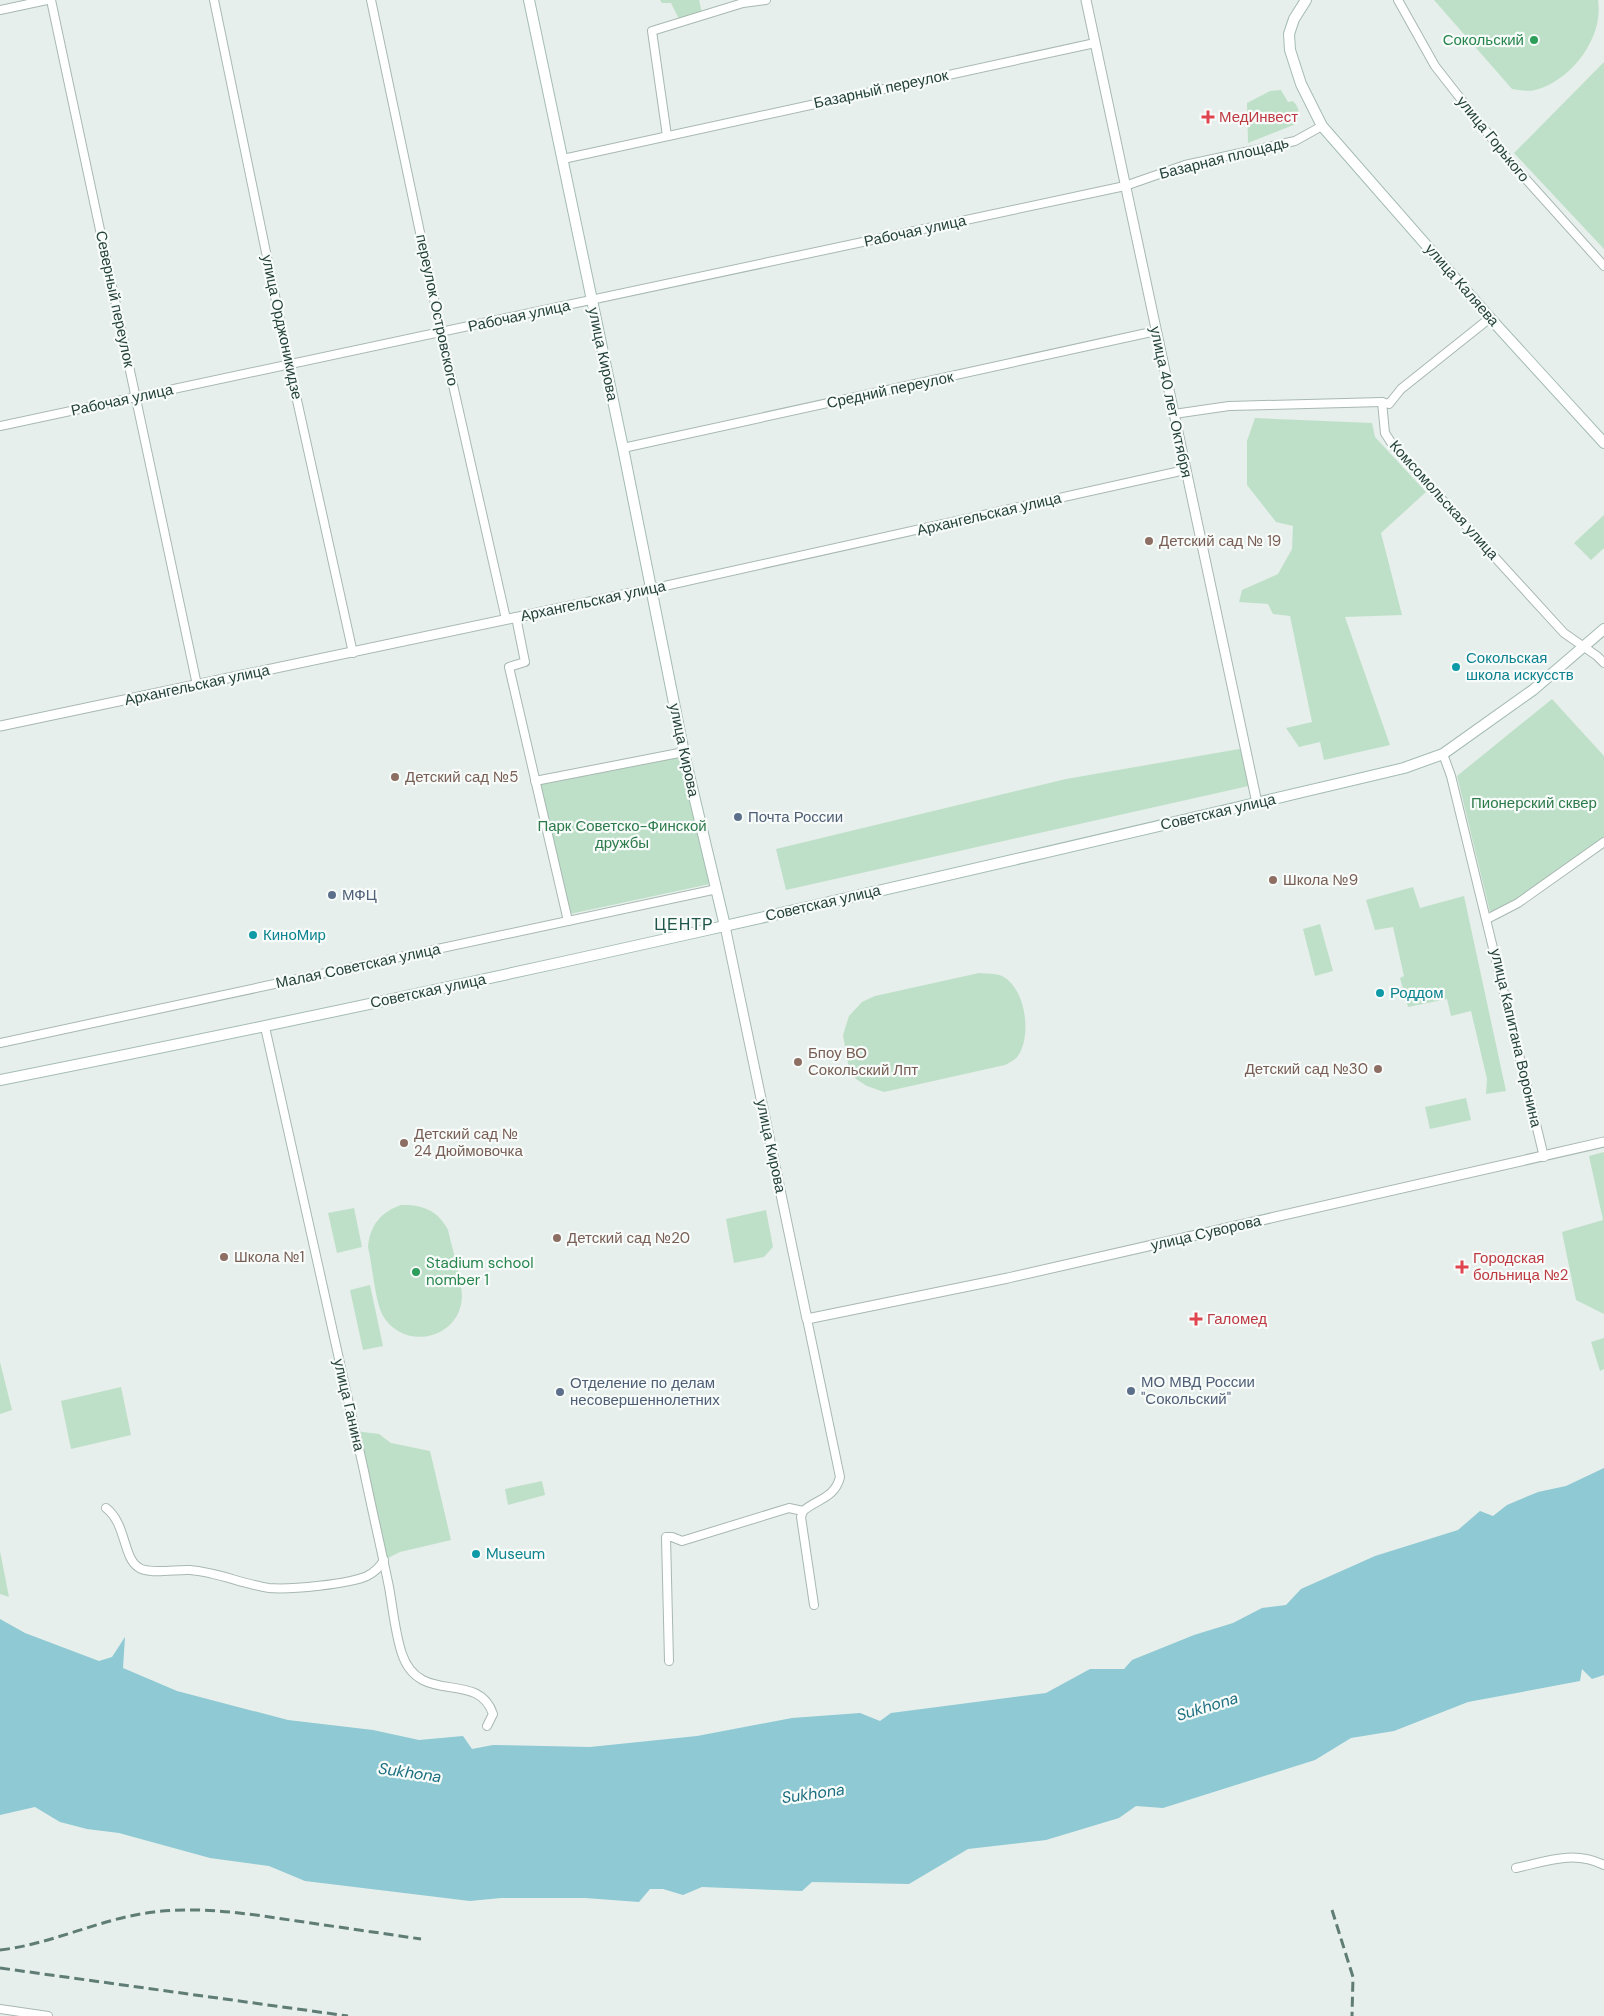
<svg xmlns="http://www.w3.org/2000/svg" width="1604" height="2016" viewBox="0 0 1604 2016" font-family="'DM Sans',sans-serif">
  <style>
    .green { fill: #bfe0c8 }
    .water { fill: #8ec9d4 }
    .lines { fill: none; stroke-linecap: round; stroke-linejoin: round }
    .minor-casing { stroke: #a8b8b2; stroke-width: 10 }
    .tertiary-casing { stroke: #a8b8b2; stroke-width: 11 }
    .secondary-casing { stroke: #a4bbb3; stroke-width: 12 }
    .minor { stroke: #fff; stroke-width: 8 }
    .tertiary { stroke: #fff; stroke-width: 9 }
    .secondary { stroke: #fff; stroke-width: 10 }
    .rail { stroke: #5f7d75; stroke-width: 3; stroke-dasharray: 10 5; stroke-linecap: butt }
    .leisure-dot { fill: #2e9e5b; stroke: #f7fbf9; stroke-width: 2 }
    .health-dot { fill: #e0444e; stroke: #f7fbf9; stroke-width: 2 }
    .education-dot { fill: #8d6e63; stroke: #f7fbf9; stroke-width: 2 }
    .culture-dot { fill: #0f9aa8; stroke: #f7fbf9; stroke-width: 2 }
    .service-dot { fill: #5c6f8a; stroke: #f7fbf9; stroke-width: 2 }
    .labels { text-anchor: middle; stroke-width: 4.5; stroke-linejoin: round; paint-order: stroke }
    .leisure-label { font-size: 15px; fill: #27864d; stroke: #f7fbf9; text-anchor: end }
    .street-label { font-size: 15px; fill: #24423a; stroke: #f7fbf9 }
    .health-label { font-size: 15px; fill: #be3a42; stroke: #f7fbf9; text-anchor: start }
    .education-label { font-size: 15px; fill: #785e54; stroke: #f7fbf9; text-anchor: start }
    .culture-label { font-size: 15px; fill: #0d838f; stroke: #f7fbf9; text-anchor: start }
    .park-label { font-size: 15px; fill: #2d7a4b; stroke: #f7fbf9 }
    .service-label { font-size: 15px; fill: #4e5e75; stroke: #f7fbf9; text-anchor: start }
    .neighbourhood-label { font-size: 16px; letter-spacing: 1px; fill: #1f5548; stroke: #f7fbf9 }
    .water-label { font-size: 16px; font-style: italic; fill: #1c6f80; stroke: #f7fbf9 }
  </style>
  <rect width="100%" height="100%" fill="#e6efeb"/>
  <g class="green">
    <polygon points="660,0 699,0 702,14 679,19 671,3 662,3"/>
    <path d="M1434,0H1598C1604,39 1570,81 1535,90C1528,92 1520,90 1512,89Z"/>
    <polygon points="1604,62 1604,249 1514,153"/>
    <path d="M1281,90L1288,102L1293,101C1300,108 1300,115 1296,124L1248,143L1247,103L1270,91Z"/>
    <polygon points="1255,418 1372,423 1375,437 1426,492 1381,533 1402,615 1345,617 1390,745 1324,760 1320,742 1299,747 1286,728 1312,722 1290,616 1273,614 1268,604 1239,602 1242,590 1278,574 1292,549 1293,526 1276,522 1247,485 1247,441"/>
    <polygon points="1604,515 1604,548 1591,560 1574,543"/>
    <polygon points="1552,699 1604,756 1604,838 1516,901 1490,912 1457,776"/>
    <polygon points="1245,748 1253,785 786,890 776,849 1066,779"/>
    <polygon points="679,757 710,884 570,914 540,782"/>
    <polygon points="1413,887 1420,908 1464,896 1506,1091 1486,1094 1487,1079 1471,1011 1451,1016 1447,999 1408,1007 1400,978 1404,976 1393,927 1375,930 1366,900"/>
    <polygon points="1320,924 1333,971 1315,976 1303,929"/>
    <path d="M979,973C985,974 996,973 1002,976C1026,988 1032,1036 1018,1056C1015,1060 1009,1063 1005,1065L884,1092L867,1086L856,1079L849,1069L843,1035L849,1016L862,1002L875,996Z"/>
    <polygon points="1466,1098 1471,1120 1430,1129 1425,1107"/>
    <polygon points="1604,1152 1604,1314 1576,1300 1562,1232 1603,1220 1589,1156"/>
    <path d="M401,1205C422,1204 439,1211 448,1230C452,1248 462,1281 462,1297C460,1340 402,1352 382,1314C375,1299 372,1264 368,1247C370,1225 381,1212 401,1205Z"/>
    <polygon points="354,1208 362,1247 337,1253 328,1213"/>
    <polygon points="766,1210 773,1247 764,1257 734,1263 726,1219"/>
    <polygon points="370,1285 383,1346 363,1350 350,1290"/>
    <polygon points="1604,1338 1604,1369 1600,1371 1591,1342"/>
    <polygon points="0,1362 12,1410 0,1414"/>
    <polygon points="121,1387 131,1435 71,1449 61,1401"/>
    <polygon points="355,1431 379,1434 391,1443 430,1451 451,1540 400,1552 384,1560"/>
    <polygon points="542,1481 545,1495 508,1505 505,1489"/>
    <polygon points="0,1551 9,1597 0,1594"/>
  </g>
  <polygon class="water" points="1604,1468 1604,1675 1592,1679 1582,1669 1580,1681 1468,1702 1394,1731 1351,1738 1315,1760 1163,1808 1136,1806 1119,1818 1046,1840 968,1849 909,1884 812,1882 802,1891 702,1887 683,1895 663,1889 650,1889 639,1902 585,1898 501,1898 470,1901 305,1881 269,1866 210,1858 119,1833 87,1829 60,1822 35,1807 0,1815 0,1619 25,1633 99,1661 112,1657 125,1637 123,1668 177,1691 288,1720 373,1730 419,1740 463,1736 472,1749 493,1745 590,1747 697,1736 792,1718 860,1713 880,1721 891,1713 1046,1693 1090,1669 1124,1669 1132,1660 1194,1635 1233,1623 1262,1608 1286,1605 1301,1589 1375,1556 1458,1530 1480,1511 1493,1516 1507,1505 1538,1492 1566,1486"/>
  <g class="lines">
    <defs>
      <g id="minor">
        <polyline points="51,0 197,685"/>
        <polyline points="214,0 289,364 353,653"/>
        <polyline points="371,0 441,332 506,619"/>
        <polyline points="1398,0 1435,66 1507,158 1604,266"/>
        <polyline points="0,10 47,0"/>
        <polyline points="667,136 652,31 743,3 766,0"/>
        <polyline points="563,159 1095,43"/>
        <polyline points="1490,318 1401,389 1389,404 1382,402 1385,433 1394,447 1564,633 1597,656 1604,663"/>
        <polyline points="1174,414 1229,406 1382,402"/>
        <polyline points="0,426 1125,186 1185,165 1295,141 1322,126"/>
        <polyline points="623,448 1156,331"/>
        <polyline points="651,589 1185,470"/>
        <polyline points="516,617 525,662 509,667 568,921"/>
        <polyline points="1443,754 1451,776 1544,1157"/>
        <polyline points="535,781 684,752"/>
        <polyline points="1487,919 1518,903 1604,842"/>
        <path d="M265,1027C298,1175 331,1323 364,1471C372,1510 381,1548 389,1587C393,1609 395,1633 402,1654C420,1707 478,1669 493,1714L487,1726"/>
        <polyline points="0,1043 717,889"/>
        <path d="M106,1508C126,1523 123,1557 138,1567C147,1575 177,1569 190,1570C217,1572 242,1584 269,1588C289,1590 350,1584 367,1576C375,1572 380,1567 384,1560"/>
        <path d="M803,1511C817,1499 835,1498 840,1477L807,1319"/>
        <polyline points="803,1511 801,1517 814,1605"/>
        <polyline points="669,1661 666,1537 672,1537 682,1541 789,1508 803,1511"/>
        <path d="M1516,1868C1547,1861 1574,1850 1604,1865"/>
        <polyline points="0,2009 48,2016"/>
      </g>
      <g id="tertiary">
        <polyline points="1086,0 1257,803"/>
        <polyline points="0,726 651,589"/>
        <polyline points="725,926 807,1319 1008,1278 1604,1142"/>
      </g>
      <g id="secondary">
        <polyline points="529,0 623,448 685,758 725,926"/>
        <polyline points="1306,0 1294,19 1289,34 1290,50 1301,84 1322,126 1490,318 1604,443"/>
        <path d="M0,1080C470,987 937,879 1404,768L1443,754L1533,690L1604,629"/>
      </g>
    </defs>
    <use href="#minor" class="minor-casing"/>
    <use href="#tertiary" class="tertiary-casing"/>
    <use href="#secondary" class="secondary-casing"/>
    <use href="#minor" class="minor"/>
    <use href="#tertiary" class="tertiary"/>
    <use href="#secondary" class="secondary"/>
    <g class="rail">
      <polyline points="1332,1910 1353,1977 1352,2016"/>
      <path d="M0,1950C53,1944 101,1918 154,1912C202,1906 249,1914 297,1921C338,1927 380,1933 421,1939"/>
      <polyline points="0,1968 348,2016"/>
    </g>
  </g>
  <g class="leisure-dot">
    <circle cx="1534" cy="40" r="5"/>
    <circle cx="416" cy="1272" r="5"/>
  </g>
  <g class="health-dot">
    <path d="M1205.5 109.5h5v5h5v5h-5v5h-5v-5h-5v-5h5z"/>
    <path d="M1459.5 1259.5h5v5h5v5h-5v5h-5v-5h-5v-5h5z"/>
    <path d="M1193.5 1311.5h5v5h5v5h-5v5h-5v-5h-5v-5h5z"/>
  </g>
  <g class="education-dot">
    <circle cx="1149" cy="541" r="5"/>
    <circle cx="395" cy="777" r="5"/>
    <circle cx="1273" cy="880" r="5"/>
    <circle cx="798" cy="1062" r="5"/>
    <circle cx="1378" cy="1069" r="5"/>
    <circle cx="404" cy="1143" r="5"/>
    <circle cx="557" cy="1238" r="5"/>
    <circle cx="224" cy="1257" r="5"/>
  </g>
  <g class="culture-dot">
    <circle cx="1456" cy="667" r="5"/>
    <circle cx="253" cy="935" r="5"/>
    <circle cx="1380" cy="993" r="5"/>
    <circle cx="476" cy="1554" r="5"/>
  </g>
  <g class="service-dot">
    <circle cx="738" cy="817" r="5"/>
    <circle cx="332" cy="895" r="5"/>
    <circle cx="1131" cy="1391" r="5"/>
    <circle cx="560" cy="1392" r="5"/>
  </g>
  <g class="labels">
    <g class="leisure-label">
      <text x="1524" y="45">Сокольский</text>
      <text x="426" y="1268" text-anchor="start">Stadium school<tspan x="426" dy="17">nomber 1</tspan></text>
    </g>
    <g class="street-label">
      <text transform="translate(881 89) rotate(-12)" y="5">Базарный переулок</text>
      <text transform="translate(1493 139) rotate(51)" y="5">улица Горького</text>
      <text transform="translate(1224 158) rotate(-14)" y="5">Базарная площадь</text>
      <text transform="translate(915 231) rotate(-12)" y="5">Рабочая улица</text>
      <text transform="translate(1462 285) rotate(49)" y="5">улица Каляева</text>
      <text transform="translate(115 299) rotate(78)" y="5">Северный переулок</text>
      <text transform="translate(437 310) rotate(78)" y="5">переулок Островского</text>
      <text transform="translate(519 316) rotate(-12)" y="5">Рабочая улица</text>
      <text transform="translate(282 327) rotate(78)" y="5">улица Орджоникидзе</text>
      <text transform="translate(603 354) rotate(78)" y="5">улица Кирова</text>
      <text transform="translate(890 390) rotate(-12)" y="5">Средний переулок</text>
      <text transform="translate(122 400) rotate(-12)" y="5">Рабочая улица</text>
      <text transform="translate(1171 402) rotate(78)" y="5">улица 40 лет Октября</text>
      <text transform="translate(1444 500) rotate(48)" y="5">Комсомольская улица</text>
      <text transform="translate(989 514) rotate(-13)" y="5">Архангельская улица</text>
      <text transform="translate(593 601) rotate(-12)" y="5">Архангельская улица</text>
      <text transform="translate(197 685) rotate(-12)" y="5">Архангельская улица</text>
      <text transform="translate(684 750) rotate(78)" y="5">улица Кирова</text>
      <text transform="translate(1218 812) rotate(-13)" y="5">Советская улица</text>
      <text transform="translate(823 903) rotate(-13)" y="5">Советская улица</text>
      <text transform="translate(358 966) rotate(-12)" y="5">Малая Советская улица</text>
      <text transform="translate(428 991) rotate(-12)" y="5">Советская улица</text>
      <text transform="translate(1516 1038) rotate(77)" y="5">улица Капитана Воронина</text>
      <text transform="translate(771 1146) rotate(78)" y="5">улица Кирова</text>
      <text transform="translate(1206 1233) rotate(-13)" y="5">улица Суворова</text>
      <text transform="translate(349 1405) rotate(77)" y="5">улица Ганина</text>
    </g>
    <g class="health-label">
      <text x="1219" y="122">МедИнвест</text>
      <text x="1473" y="1263">Городская<tspan x="1473" dy="17">больница №2</tspan></text>
      <text x="1207" y="1324">Галомед</text>
    </g>
    <g class="education-label">
      <text x="1159" y="546">Детский сад № 19</text>
      <text x="405" y="782">Детский сад №5</text>
      <text x="1283" y="885">Школа №9</text>
      <text x="808" y="1058">Бпоу ВО<tspan x="808" dy="17">Сокольский Лпт</tspan></text>
      <text x="1368" y="1074" text-anchor="end">Детский сад №30</text>
      <text x="414" y="1139">Детский сад №<tspan x="414" dy="17">24 Дюймовочка</tspan></text>
      <text x="567" y="1243">Детский сад №20</text>
      <text x="234" y="1262">Школа №1</text>
    </g>
    <g class="culture-label">
      <text x="1466" y="663">Сокольская<tspan x="1466" dy="17">школа искусств</tspan></text>
      <text x="263" y="940">КиноМир</text>
      <text x="1390" y="998">Роддом</text>
      <text x="486" y="1559">Museum</text>
    </g>
    <g class="park-label">
      <text x="1534" y="808">Пионерский сквер</text>
      <text x="622" y="831">Парк Советско-Финской<tspan x="622" dy="17">дружбы</tspan></text>
    </g>
    <g class="service-label">
      <text x="748" y="822">Почта России</text>
      <text x="342" y="900">МФЦ</text>
      <text x="1141" y="1387">МО МВД России<tspan x="1141" dy="17">"Сокольский"</tspan></text>
      <text x="570" y="1388">Отделение по делам<tspan x="570" dy="17">несовершеннолетних</tspan></text>
    </g>
    <g class="neighbourhood-label">
      <text x="684" y="930">ЦЕНТР</text>
    </g>
    <g class="water-label">
      <text transform="translate(1207 1706) rotate(-17)" y="6">Sukhona</text>
      <text transform="translate(410 1772) rotate(8)" y="6">Sukhona</text>
      <text transform="translate(813 1793) rotate(-8)" y="6">Sukhona</text>
    </g>
  </g>
</svg>
